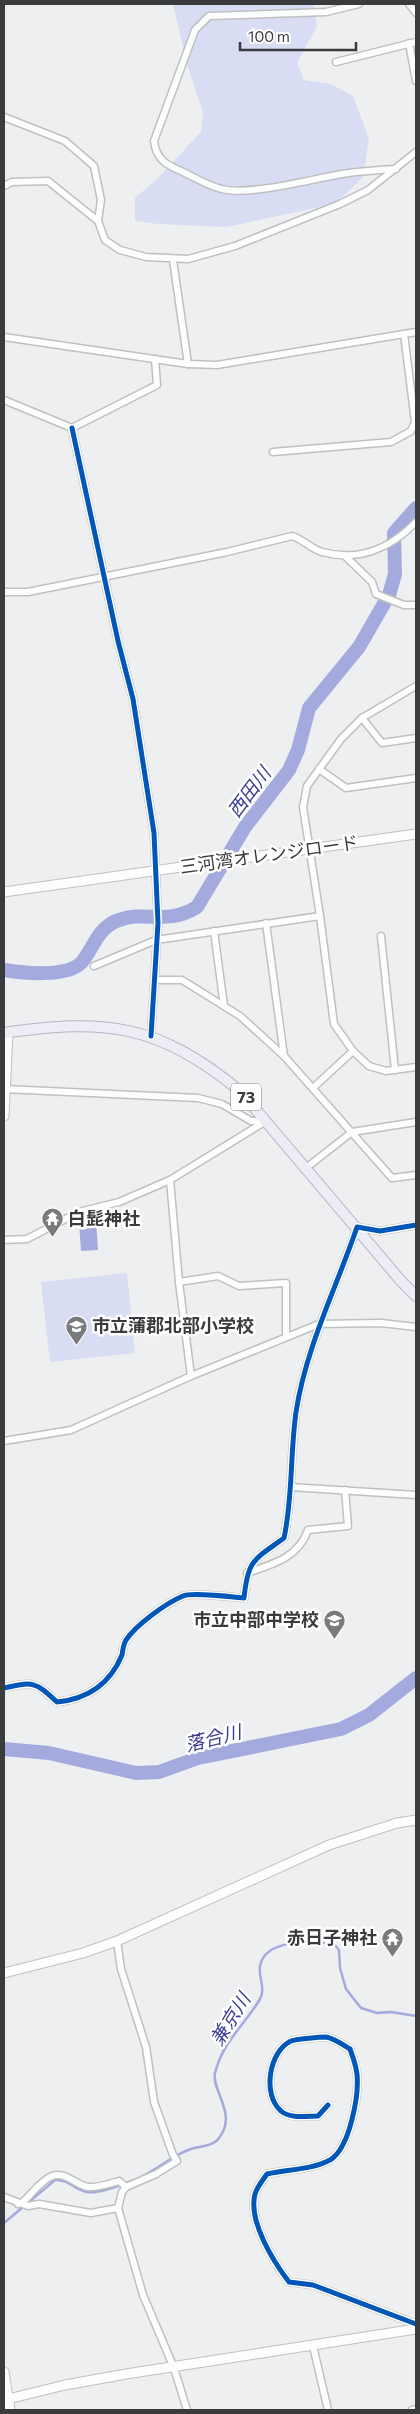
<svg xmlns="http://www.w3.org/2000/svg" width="420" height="2414" viewBox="0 0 420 2414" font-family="Commissioner,'Noto Sans JP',sans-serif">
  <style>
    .green { fill: #d9ddf3 }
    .water { fill: #a4aadd }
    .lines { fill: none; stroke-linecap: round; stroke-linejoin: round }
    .stream { stroke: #a4aadd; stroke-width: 2.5 }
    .river { stroke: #a4aadd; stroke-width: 14 }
    .minor-casing { stroke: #bfc0c1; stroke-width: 9 }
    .tertiary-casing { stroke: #bfc0c1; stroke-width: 11 }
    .primary-casing { stroke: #b5b6c4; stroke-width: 12 }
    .minor { stroke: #fcfdfd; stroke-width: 6 }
    .tertiary { stroke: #fcfdfd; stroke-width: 9 }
    .primary { stroke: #ecedf5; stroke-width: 10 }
    .cycleway-casing { stroke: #fff; stroke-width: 8 }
    .cycleway { stroke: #0057b8; stroke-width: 5 }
    .labels { text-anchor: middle; stroke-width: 5; stroke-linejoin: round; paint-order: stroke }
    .shield { fill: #fff; stroke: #757676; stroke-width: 1 }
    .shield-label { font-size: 16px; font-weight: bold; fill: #3a3b3c }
    .street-label { font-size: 18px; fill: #3a3b3c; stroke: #fff }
    .poi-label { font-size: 18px; font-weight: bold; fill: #3a3b3c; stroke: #fff; text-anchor: start }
    .water-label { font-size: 19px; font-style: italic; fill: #3c3e93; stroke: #fff }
  </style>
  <rect width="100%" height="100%" fill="#eeeff1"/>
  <g class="green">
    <polygon points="173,4 314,4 317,26 297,63 304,80 331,84 353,96 369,139 363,177 335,204 226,227 158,224 135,221 135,198 156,180 201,132 203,112 188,68"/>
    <polygon points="127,1273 135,1353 50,1362 41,1282"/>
  </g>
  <polygon class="water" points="96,1221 98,1250 81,1251 79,1222"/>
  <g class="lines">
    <g class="stream">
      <path d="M139,2178C156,2170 171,2157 188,2150C198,2146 213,2147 219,2138C238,2114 211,2090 215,2073C223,2041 244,2026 260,1999C266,1988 258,1977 260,1966C265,1938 314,1941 334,1944L339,1950L340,1968L346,1989L361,2008L377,2013L391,2012L416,2016"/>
      <path d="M4,2223L55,2180C69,2179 75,2190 87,2192C97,2194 124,2184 134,2180"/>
    </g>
    <g class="river">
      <path d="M4,970C23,973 67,978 82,962C94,947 98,927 119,920C147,910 166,926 197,907L245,827L289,770L298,750L309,708L359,647L389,595L395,574L394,533L416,508"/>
      <polyline points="4,1749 49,1753 136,1773 159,1772 198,1758 341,1729 369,1715 416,1678"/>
    </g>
    <defs>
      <g id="minor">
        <path d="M359,4L326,12L209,16L195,30L154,141C156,160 167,165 183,172C196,178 208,186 222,189C250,196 312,179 342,174C360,171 378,170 396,169"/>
        <polyline points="409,4 416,13"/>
        <polyline points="409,43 416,81"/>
        <polyline points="336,62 416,42"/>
        <polyline points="4,117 65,141 94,166 101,200 98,221"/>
        <polyline points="4,186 12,182 48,181 98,221 105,240 120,250 146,257 188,259 235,246 340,204 368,190 416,152"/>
        <polyline points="173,260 188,364"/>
        <polyline points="4,337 188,364 217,365 416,332"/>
        <polyline points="4,400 72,428 157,385 155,359"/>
        <polyline points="72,428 118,641 133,699 154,833 158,923 151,1036"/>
        <polyline points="273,452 391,442 411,431 415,422 404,334"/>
        <polyline points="345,556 372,582 376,594 404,605 416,605"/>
        <path d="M4,592H28L227,552L292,536C303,539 311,549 322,552C359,562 391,548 416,522"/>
        <polyline points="416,686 362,718 341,739 307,786 303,807 320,916 334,1024 353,1051 369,1066 386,1071 416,1067"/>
        <polyline points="362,718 382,743 416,738"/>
        <polyline points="319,769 346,788 416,778"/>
        <polyline points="214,931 224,1006"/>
        <polyline points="381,936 395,1070"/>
        <polyline points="94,966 156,940 320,916"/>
        <polyline points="155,980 182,980 240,1016 284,1056 266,923"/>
        <polyline points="284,1056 392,1178 416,1175"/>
        <polyline points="314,1087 353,1051"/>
        <polyline points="4,1089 198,1098 222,1104 251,1121 265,1121"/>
        <polyline points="306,1168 352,1132 416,1122"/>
        <polyline points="170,1180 179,1282 191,1376"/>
        <polyline points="4,1240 27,1239 79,1212 119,1202 170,1180 266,1121"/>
        <polyline points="179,1282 218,1276 239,1286 286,1283 286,1337"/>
        <polyline points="4,1441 71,1430 191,1376 319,1324 381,1323 416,1327"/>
        <polyline points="290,1487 416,1495"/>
        <path d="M247,1573C273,1564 298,1558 308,1530L348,1526L345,1490"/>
        <path d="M4,1688C34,1681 35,1682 57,1702C88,1699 110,1684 122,1655C123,1650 123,1645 126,1640C136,1625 166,1603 183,1596C191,1592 233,1597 244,1598C248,1559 254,1560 284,1538C293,1497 290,1454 296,1412C306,1347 336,1289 357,1227L380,1231L416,1225"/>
        <polyline points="117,1941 121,1969 146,2047 154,2102 173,2155 177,2161 156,2174 126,2187 122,2192 118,2208 143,2295 174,2368 187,2410"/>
        <path d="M328,2105L318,2116C307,2116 290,2119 281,2111C262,2095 269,2051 291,2041C296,2039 321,2037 326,2037C334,2038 343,2045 350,2049C353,2057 356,2066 357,2074C359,2095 350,2148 330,2160C311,2170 288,2169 267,2174C263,2180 257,2187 255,2194C248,2221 273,2261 289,2282L313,2285L416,2324"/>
        <polyline points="4,2197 28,2206 39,2204 91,2213 118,2208"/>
        <path d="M18,2204L23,2202C31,2195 41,2180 52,2176C66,2171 75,2185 88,2187C98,2188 109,2184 119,2181L126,2187"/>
        <polyline points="313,2346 328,2410"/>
        <polyline points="412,2410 416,2409"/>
      </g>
      <g id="tertiary">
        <polyline points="4,892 416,834"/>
        <polyline points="4,1116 8,1033"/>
        <polyline points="4,1973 83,1953 117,1941 329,1845 397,1823 416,1820"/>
        <polyline points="4,2372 10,2410"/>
        <polyline points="8,2399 65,2385 126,2374 416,2329"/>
      </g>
      <path id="primary" d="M4,1033C106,1018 158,1024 240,1091L401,1281L416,1296"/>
    </defs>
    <use href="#minor" class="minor-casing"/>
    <use href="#tertiary" class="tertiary-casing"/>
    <use href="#primary" class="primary-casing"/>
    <use href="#minor" class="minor"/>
    <use href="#tertiary" class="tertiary"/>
    <use href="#primary" class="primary"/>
    <defs>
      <g id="cycleway">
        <polyline points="72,428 118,641 133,699 154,833 158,923 151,1036"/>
        <path d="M4,1688C34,1681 35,1682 57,1702C88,1699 110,1684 122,1655C123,1650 123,1645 126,1640C136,1625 166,1603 183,1596C191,1592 233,1597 244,1598C248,1559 254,1560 284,1538C293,1497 290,1454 296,1412C306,1347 336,1289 357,1227L380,1231L416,1225"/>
        <path d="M328,2105L318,2116C307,2116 290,2119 281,2111C262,2095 269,2051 291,2041C296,2039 321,2037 326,2037C334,2038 343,2045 350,2049C353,2057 356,2066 357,2074C359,2095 350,2148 330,2160C311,2170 288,2169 267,2174C263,2180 257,2187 255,2194C248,2221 273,2261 289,2282L313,2285L416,2324"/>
      </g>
    </defs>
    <use href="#cycleway" class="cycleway-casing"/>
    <use href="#cycleway" class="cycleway"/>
  </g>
  <defs>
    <symbol id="temple-pin" viewBox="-11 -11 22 30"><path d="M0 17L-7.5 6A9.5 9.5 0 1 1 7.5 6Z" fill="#797a7b" stroke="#fff"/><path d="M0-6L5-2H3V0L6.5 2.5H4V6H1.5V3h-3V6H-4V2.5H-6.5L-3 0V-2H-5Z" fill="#fff"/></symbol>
    <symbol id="school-pin" viewBox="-11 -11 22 30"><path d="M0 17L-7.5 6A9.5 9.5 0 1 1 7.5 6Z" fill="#797a7b" stroke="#fff"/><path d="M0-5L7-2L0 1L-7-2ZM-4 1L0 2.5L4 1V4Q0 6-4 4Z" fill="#fff"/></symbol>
  </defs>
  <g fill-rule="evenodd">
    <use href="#temple-pin" x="40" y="1206" width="25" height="34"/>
    <use href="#school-pin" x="64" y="1314" width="25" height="34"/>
    <use href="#school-pin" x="322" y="1608" width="25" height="34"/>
    <use href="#temple-pin" x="380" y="1926" width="25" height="34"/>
  </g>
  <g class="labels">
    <rect class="shield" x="231" y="1083.5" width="30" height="27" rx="4"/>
    <g class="shield-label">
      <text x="246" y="1103">73</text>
    </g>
    <g class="street-label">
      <text transform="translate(269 855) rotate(-8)" y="6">三河湾オレンジロード</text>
    </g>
    <g class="poi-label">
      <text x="68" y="1225">白髭神社</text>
      <text x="92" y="1332">市立蒲郡北部小学校</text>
      <text x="319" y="1626" text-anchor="end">市立中部中学校</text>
      <text x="377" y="1944" text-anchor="end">赤日子神社</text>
    </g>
    <g class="water-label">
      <text transform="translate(249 792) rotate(-53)" y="7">西田川</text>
      <text transform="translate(213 1738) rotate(-14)" y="7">落合川</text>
      <text transform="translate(230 2019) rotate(-58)" y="7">兼京川</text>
    </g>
  </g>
  <rect width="420" height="2414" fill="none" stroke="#3a3b3c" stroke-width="10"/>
  <path d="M240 42v8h116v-8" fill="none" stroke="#3a3b3c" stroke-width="2.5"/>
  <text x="248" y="42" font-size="15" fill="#3a3b3c" stroke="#ffffff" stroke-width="4" paint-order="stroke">100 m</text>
</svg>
